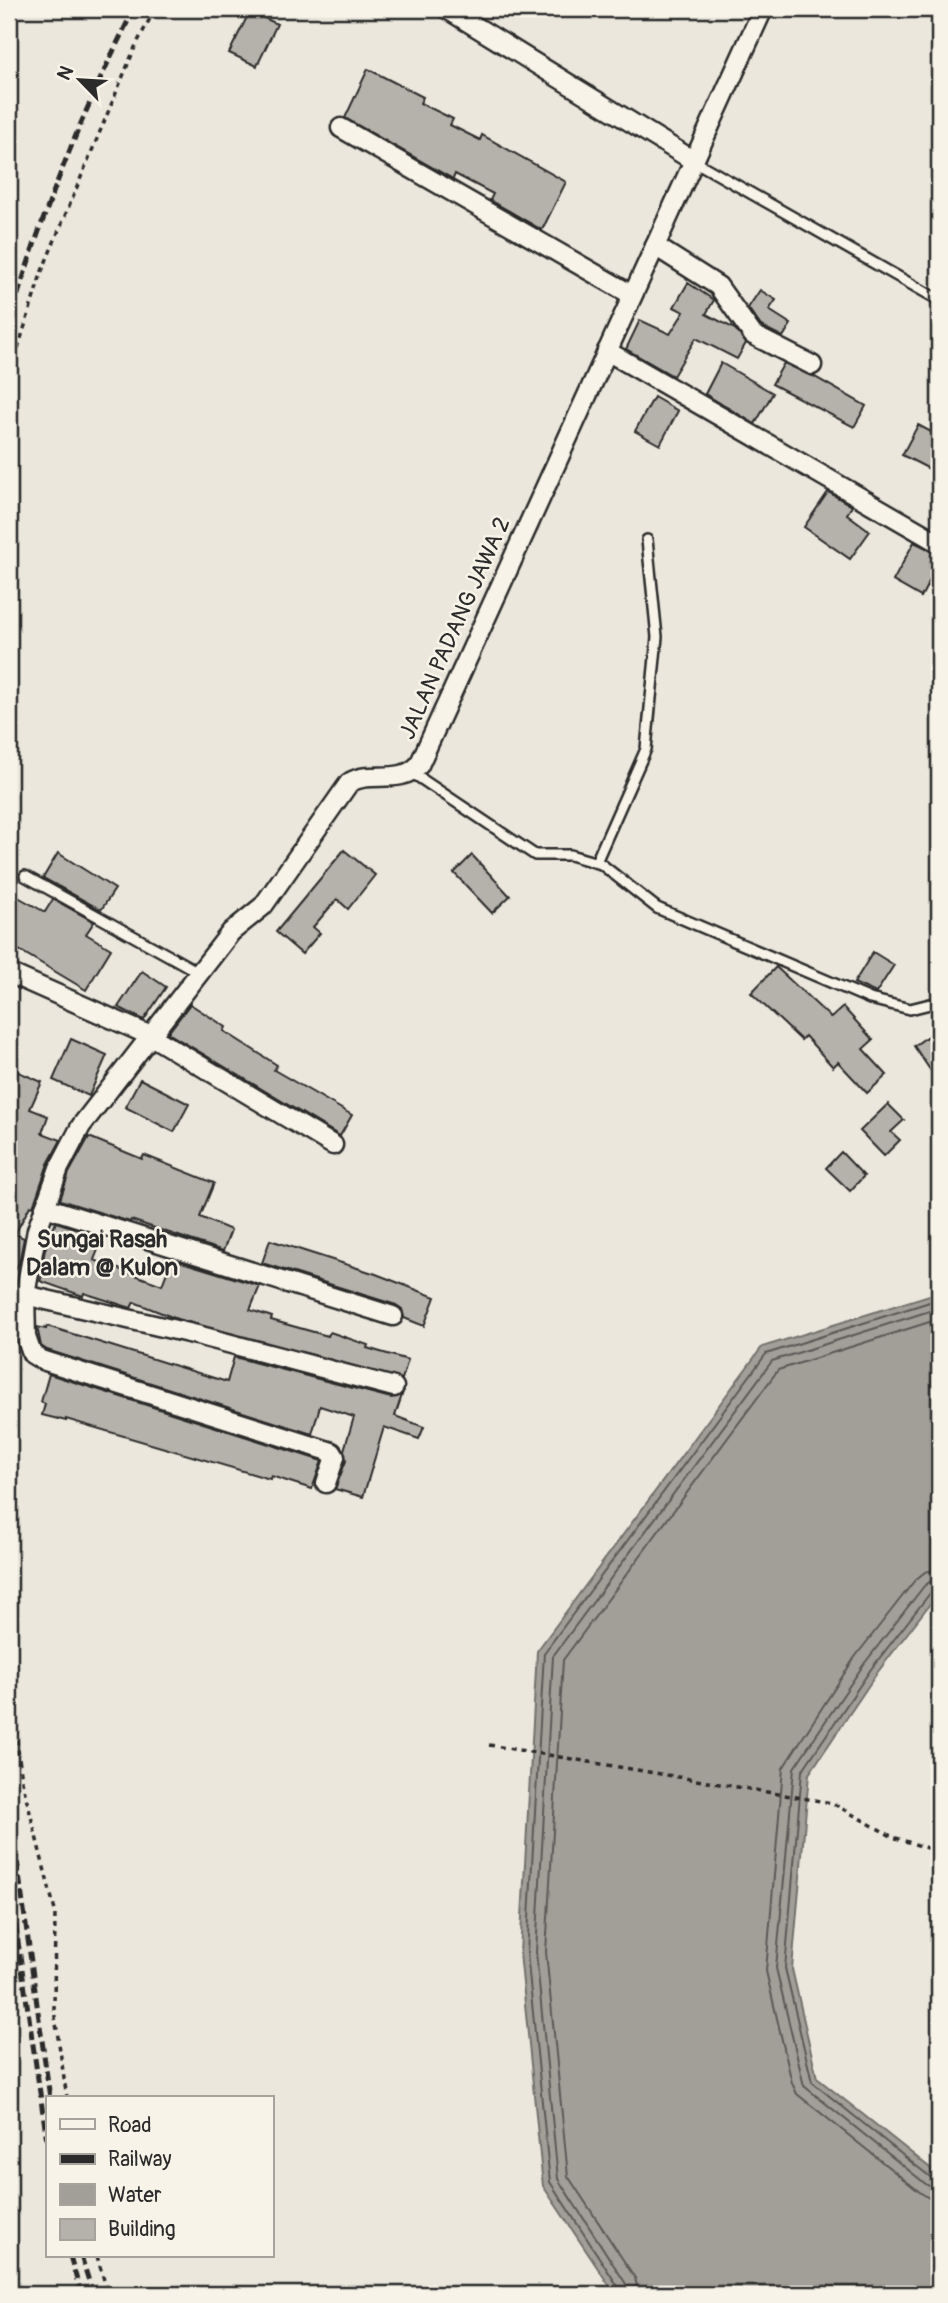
<svg xmlns="http://www.w3.org/2000/svg" width="948" height="2303" viewBox="0 0 948 2303" font-family="Pangolin,sans-serif">
  <style>
    .water { fill: #a29f98; stroke: #72716c; stroke-width: 2 }
    .lines { fill: none; stroke-linecap: round; stroke-linejoin: round }
    .shore { stroke: #5b5957; stroke-width: 2 }
    .building { fill: #b5b2ab; stroke: #2b2b2b; stroke-width: 2 }
    .lane-casing { stroke: #2b2b2b; stroke-width: 14 }
    .street-casing { stroke: #2b2b2b; stroke-width: 23 }
    .path { stroke: #2b2b2b; stroke-width: 3.5; stroke-dasharray: 5 5; stroke-linecap: butt }
    .lane { stroke: #f7f3e8; stroke-width: 9 }
    .street { stroke: #f7f3e8; stroke-width: 18 }
    .rail { stroke: #2b2b2b; stroke-width: 5; stroke-dasharray: 10 5; stroke-linecap: butt }
    .labels { text-anchor: middle; stroke-width: 5; stroke-linejoin: round; paint-order: stroke }
    .street-label { font-size: 23px; fill: #2b2b2b; stroke: #f7f3e8 }
    .neighbourhood-label { font-size: 24px; font-weight: bold; fill: #2b2b2b; stroke: #f7f3e8 }
  </style>
  <rect width="100%" height="100%" fill="#ebe7dd"/>
  <filter id="ink" filterUnits="userSpaceOnUse"><feTurbulence type="fractalNoise" baseFrequency=".0143" numOctaves="2"/><feDisplacementMap in="SourceGraphic" scale="14" xChannelSelector="R" yChannelSelector="G"/><feConvolveMatrix kernelMatrix="1 2 1 2 8 2 1 2 1" color-interpolation-filters="sRGB"/></filter>
  <g filter="url(#ink)">
    <polygon class="water" points="939,1292 939,1592 877,1673 809,1774 792,1969 817,2078 939,2175 939,2294 615,2294 543,2186 520,1953 537,1651 762,1347"/>
    <g class="lines">
      <g class="shore">
        <polyline points="939,1569 925,1572 915,1580 855,1657 783,1768 766,1971 792,2083 797,2094 921,2193 929,2198 939,2199"/>
        <polyline points="939,1580 931,1581 924,1586 864,1664 794,1768 776,1968 804,2086 927,2185 939,2189"/>
        <polyline points="939,1589 931,1592 871,1669 802,1771 785,1968 812,2082 915,2165 933,2179 939,2180"/>
        <polyline points="620,2294 619,2288 550,2182 527,1953 544,1653 766,1354 939,1299"/>
        <polyline points="629,2294 626,2284 558,2179 536,1952 553,1656 772,1361 939,1308"/>
        <polyline points="639,2294 635,2278 568,2176 546,1952 563,1660 778,1370 939,1319"/>
      </g>
    </g>
    <g class="building">
      <polygon points="250,11 277,24 257,66 229,53"/>
      <polygon points="368,69 423,97 420,103 453,119 450,125 480,140 482,135 566,182 542,230 490,200 493,194 455,174 453,179 345,118"/>
      <polygon points="688,283 714,300 706,314 735,329 746,343 737,359 696,338 673,376 626,349 640,320 670,334 684,312 674,307"/>
      <polygon points="760,290 776,300 769,310 791,324 783,337 761,326 748,308"/>
      <polygon points="721,363 773,393 755,424 705,394"/>
      <polygon points="784,363 813,376 866,406 854,427 772,384"/>
      <polygon points="654,397 678,411 660,445 635,431"/>
      <polygon points="918,425 939,436 939,474 902,455"/>
      <polygon points="828,492 852,506 847,514 870,531 850,559 804,527"/>
      <polygon points="914,542 939,554 939,563 921,597 893,581"/>
      <polygon points="344,850 375,875 348,909 337,899 313,927 320,933 302,954 276,932"/>
      <polygon points="58,853 115,889 101,910 43,878"/>
      <polygon points="472,855 510,896 492,913 454,873"/>
      <polygon points="9,892 45,912 53,899 94,922 86,934 111,949 86,990 9,944"/>
      <polygon points="873,952 894,965 876,993 854,983"/>
      <polygon points="776,967 831,1018 843,1007 873,1040 863,1049 887,1075 867,1093 838,1062 833,1067 805,1036 801,1040 751,993"/>
      <polygon points="142,971 166,987 144,1020 118,1007"/>
      <polygon points="190,1004 226,1027 224,1031 277,1065 274,1070 352,1115 340,1136 168,1033"/>
      <polygon points="939,1028 939,1083 914,1046"/>
      <polygon points="71,1039 107,1055 89,1096 53,1080"/>
      <polygon points="9,1068 42,1082 30,1109 48,1116 42,1133 61,1140 48,1164 33,1207 30,1206 15,1234 24,1238 19,1263 9,1280 9,1151 18,1125 9,1120"/>
      <polygon points="140,1079 189,1104 174,1132 125,1107"/>
      <polygon points="888,1104 904,1120 891,1132 900,1140 884,1156 860,1131"/>
      <polygon points="89,1137 142,1159 144,1155 214,1183 200,1217 231,1230 223,1251 131,1220 130,1222 60,1200 69,1173"/>
      <polygon points="841,1152 864,1176 850,1191 826,1168"/>
      <polygon points="56,1222 103,1237 94,1260 162,1285 172,1259 260,1286 250,1310 272,1317 271,1320 328,1336 330,1332 368,1345 367,1348 408,1360 402,1379 177,1319 134,1302 131,1308 84,1293 83,1296 40,1281 45,1267 42,1266 45,1249"/>
      <polygon points="270,1240 376,1274 435,1297 424,1326 404,1318 402,1309 396,1305 262,1263"/>
      <polygon points="47,1326 227,1382 234,1357 391,1398 402,1395 395,1416 424,1427 419,1439 384,1427 363,1497 335,1489 346,1461 344,1450 354,1417 320,1406 312,1434 47,1350 41,1346 37,1327 46,1329"/>
      <polygon points="49,1374 322,1461 312,1489 271,1476 270,1479 66,1419 66,1421 42,1415 45,1404 41,1402"/>
    </g>
    <g class="lines">
      <defs>
        <g id="lane">
          <polyline points="694,161 939,300"/>
          <polyline points="411,772 535,855 570,855 601,864 657,908 870,999 910,1009 930,1004 939,1004"/>
          <polyline points="596,862 646,749 657,637 647,540"/>
          <polyline points="25,876 200,973"/>
        </g>
        <g id="street">
          <polyline points="447,9 694,161"/>
          <polyline points="341,128 632,295"/>
          <polyline points="655,246 718,286 753,335 812,365"/>
          <polyline points="607,351 939,543"/>
          <polyline points="9,973 151,1036 333,1145"/>
          <polyline points="45,1207 393,1316"/>
          <polyline points="25,1295 197,1335 394,1387"/>
          <path d="M326,1483L335,1457L332,1452L42,1360L32,1354L26,1337L25,1295L37,1230L59,1168L81,1126L231,932L263,906L349,783C370,769 399,786 419,765L763,9"/>
        </g>
      </defs>
      <use href="#lane" class="lane-casing"/>
      <use href="#street" class="street-casing"/>
      <g class="path">
        <polyline points="9,377 42,271 136,45 155,9"/>
        <polyline points="9,1680 22,1781 55,1911 54,2010 67,2098"/>
        <polyline points="489,1745 832,1803 893,1837 939,1852"/>
        <polyline points="97,2256 108,2294"/>
      </g>
      <use href="#lane" class="lane"/>
      <use href="#street" class="street"/>
      <g class="rail">
        <path d="M9,324C41,215 83,110 134,9"/>
        <polyline points="9,1803 50,2098"/>
        <polyline points="9,1880 47,2141"/>
        <polyline points="70,2256 81,2294"/>
        <polyline points="81,2256 93,2294"/>
      </g>
    </g>
  </g>
  <g class="labels">
    <g class="street-label">
      <text transform="translate(454 628) rotate(-66)" y="8">JALAN PADANG JAWA 2</text>
    </g>
    <g class="neighbourhood-label">
      <text x="102" y="1247">Sungai Rasah<tspan x="102" dy="28">Dalam @ Kulon</tspan></text>
    </g>
  </g>
  <rect width="948" height="2303" fill="none" stroke="#f7f3e8" stroke-width="35"/>
  <rect x="18" y="18" width="913" height="2268" fill="none" stroke="#2b2b2b" stroke-width="2.5" filter="url(#ink)"/>
  <rect x="46" y="2096" width="228" height="161" fill="#f7f3e8" stroke="#a5a39c" stroke-width="2"/>
  <rect x="60" y="2119" width="35" height="10" fill="#f7f3e8" stroke="#a5a39c" stroke-width="2"/>
  <text x="108" y="2132" font-size="21" fill="#2b2b2b">Road</text>
  <rect x="60" y="2154" width="35" height="10" fill="#2b2b2b" stroke="#a5a39c" stroke-width="2"/>
  <text x="108" y="2166" font-size="21" fill="#2b2b2b">Railway</text>
  <rect x="60" y="2184" width="35" height="21" fill="#a29f98" stroke="#a5a39c" stroke-width="2"/>
  <text x="108" y="2202" font-size="21" fill="#2b2b2b">Water</text>
  <rect x="60" y="2219" width="35" height="21" fill="#b5b2ab" stroke="#a5a39c" stroke-width="2"/>
  <text x="108" y="2236" font-size="21" fill="#2b2b2b">Building</text>
  <g transform="translate(80 80) rotate(295)" stroke="#f7f3e8" stroke-width="5" paint-order="stroke">
  <path d="M0-5L12 26L0 18L-12 26Z" fill="#2b2b2b"/>
  <text y="-10" font-size="19" font-weight="bold" text-anchor="middle" fill="#2b2b2b">N</text>
  </g>
</svg>
